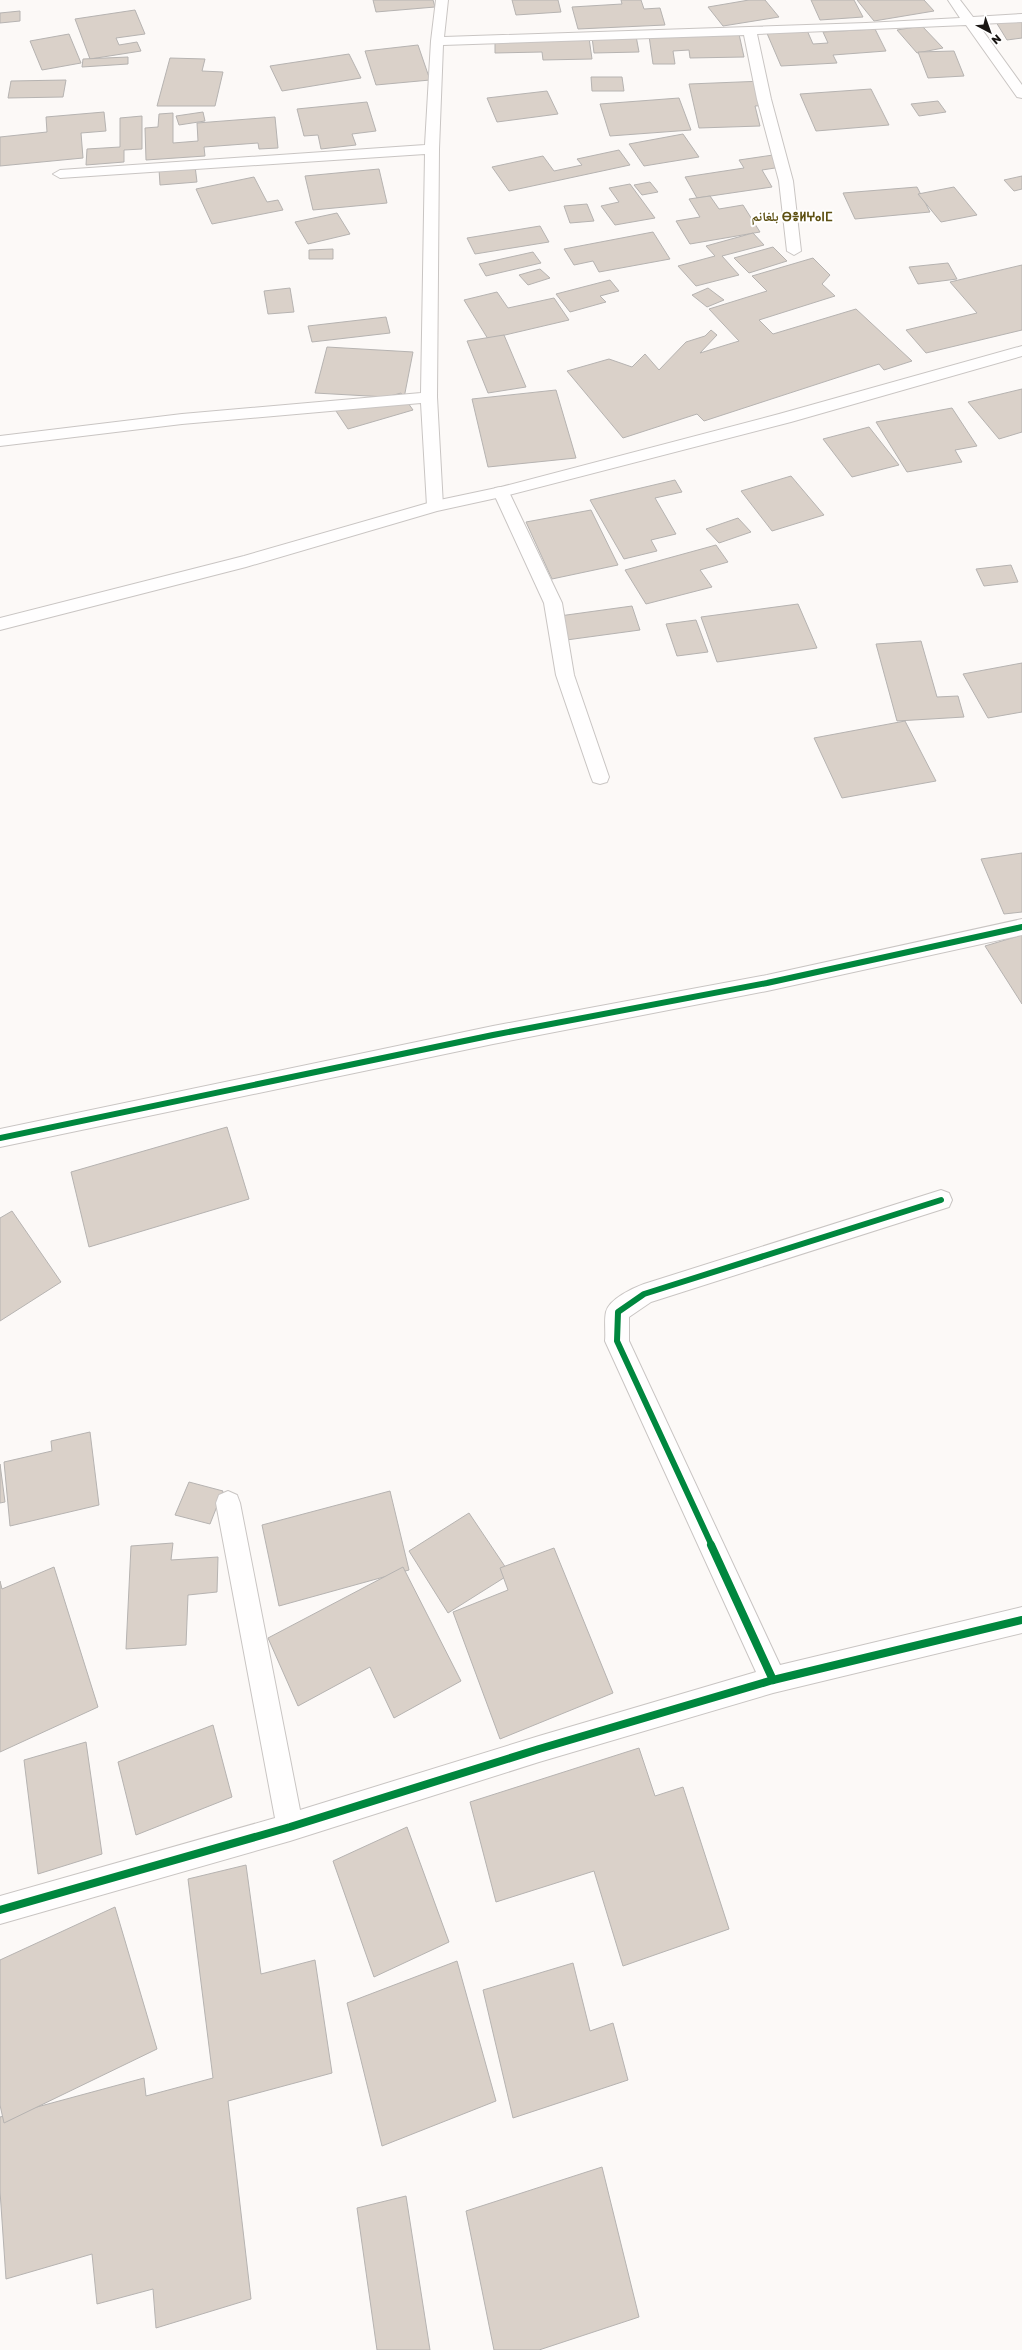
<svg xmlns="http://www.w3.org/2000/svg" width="1022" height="2350" viewBox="0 0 1022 2350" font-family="'Golos Text','Noto Naskh Arabic','Noto Sans Tifinagh',sans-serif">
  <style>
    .building { fill: #dad1c9; stroke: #b6b3b1 }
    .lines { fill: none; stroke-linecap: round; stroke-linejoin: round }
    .minor-casing { stroke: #c9c5c3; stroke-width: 2 }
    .major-casing { stroke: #c9c5c3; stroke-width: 2 }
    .minor { fill: #fffefe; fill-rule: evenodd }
    .major { fill: #fffefe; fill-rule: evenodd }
    .cycleway-far1-casing { stroke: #fff; stroke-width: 8 }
    .cycleway-casing { stroke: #fff; stroke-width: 10 }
    .cycleway-far1 { stroke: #00873e; stroke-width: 6 }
    .cycleway { stroke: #00873e; stroke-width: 8 }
    .labels { text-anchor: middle; stroke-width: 4; stroke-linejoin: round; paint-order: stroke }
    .far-district-label { font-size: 13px; font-weight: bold; fill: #5d5012; stroke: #fff }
  </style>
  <rect width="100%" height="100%" fill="#fcf9f7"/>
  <g class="building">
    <polygon points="373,0 433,0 435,7 376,12"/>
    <polygon points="512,0 558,0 561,12 516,15"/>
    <polygon points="621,0 641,0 644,9 660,8 665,25 578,29 572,7 622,4"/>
    <polygon points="749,0 765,0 779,17 723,26 708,7"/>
    <polygon points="811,0 854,0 863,17 820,20"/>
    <polygon points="857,0 924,0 934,11 874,21"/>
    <polygon points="135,10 145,34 116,38 119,45 137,42 141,51 90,59 75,19"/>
    <polygon points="20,11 20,21 0,23 0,13"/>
    <polygon points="1022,20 1022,38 1007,40 996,22"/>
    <polygon points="922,26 943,48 917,53 897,30"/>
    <polygon points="806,28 813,44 828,43 823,32 875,29 886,51 833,55 837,63 781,66 766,31"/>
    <polygon points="69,34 81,63 42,70 30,41"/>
    <polygon points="739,34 744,57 690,58 689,50 673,51 675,64 653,64 649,36"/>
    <polygon points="636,36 639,52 594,53 592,37"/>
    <polygon points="589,38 592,59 543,60 542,52 495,53 495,40"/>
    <polygon points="418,45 430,80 376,85 365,51"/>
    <polygon points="954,51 964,76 928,78 918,52"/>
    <polygon points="349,54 361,78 282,91 270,66"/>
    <polygon points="128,57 128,64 82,67 83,59"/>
    <polygon points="170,58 205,59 202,71 223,72 215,106 157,106"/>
    <polygon points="591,77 622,77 624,91 592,91"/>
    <polygon points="66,80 63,97 8,98 11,81"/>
    <polygon points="764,81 771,105 755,106 760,126 699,128 689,84"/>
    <polygon points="871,89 889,125 816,131 800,94"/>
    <polygon points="547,91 558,114 497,122 487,98"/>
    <polygon points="679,98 691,130 610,136 600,104"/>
    <polygon points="938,101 946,112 919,116 911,104"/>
    <polygon points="367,102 376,131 352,134 356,145 321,149 318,135 304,136 297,109"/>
    <polygon points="104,112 106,131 81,133 83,158 0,166 0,137 47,132 46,117"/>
    <polygon points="203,112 205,121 179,125 176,116"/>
    <polygon points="173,113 173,143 198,141 197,123 275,117 278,148 259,149 258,143 204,147 205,156 146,160 145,128 158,127 159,114"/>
    <polygon points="142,116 142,149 124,150 124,162 86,165 87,149 120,147 120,118"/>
    <polygon points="683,134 699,157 644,166 629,144"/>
    <polygon points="619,150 630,165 509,191 492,167 543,156 554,171 582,165 577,159"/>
    <polygon points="780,154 788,166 762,170 772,187 697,198 685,177 744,168 739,160"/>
    <polygon points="195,166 197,182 160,185 159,169"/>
    <polygon points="379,169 387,203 313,210 305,176"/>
    <polygon points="1022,176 1022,189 1014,191 1004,180"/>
    <polygon points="254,177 267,202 278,200 283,210 212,224 196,189"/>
    <polygon points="650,182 658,192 642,195 634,185"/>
    <polygon points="630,184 655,218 615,225 601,206 619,202 609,188"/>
    <polygon points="917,187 930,212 855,219 843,193"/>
    <polygon points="954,187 977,215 941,222 918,194"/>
    <polygon points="710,196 719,209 743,205 760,232 690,244 676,221 700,217 689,199"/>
    <polygon points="587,204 594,221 570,223 564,206"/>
    <polygon points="337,213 350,234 308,244 295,222"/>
    <polygon points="540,226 549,242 475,254 467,238"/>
    <polygon points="653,232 670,259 599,272 593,261 574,265 564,249"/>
    <polygon points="753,233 764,245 722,256 739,275 696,286 678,266 715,256 706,246"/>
    <polygon points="773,247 787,261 749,273 734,258"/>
    <polygon points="333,249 333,259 309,259 309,250"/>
    <polygon points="533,252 541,263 486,276 479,264"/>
    <polygon points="813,258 830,275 822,284 835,296 759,320 773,334 856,309 912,361 884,370 879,364 704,421 697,414 623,438 567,371 609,359 632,367 645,354 659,370 686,342 705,336 711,330 717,335 700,353 739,341 709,309 767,291 752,276"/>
    <polygon points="948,263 957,279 918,284 909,267"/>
    <polygon points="1022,265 1022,330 926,353 906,330 977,313 950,282"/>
    <polygon points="540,269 550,278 528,285 519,275"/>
    <polygon points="610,280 619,291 600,296 606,302 570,312 556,294"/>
    <polygon points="290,288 294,312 268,314 264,291"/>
    <polygon points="708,288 724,300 707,307 692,295"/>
    <polygon points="497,292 508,308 554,298 569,320 488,339 464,300"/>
    <polygon points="386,317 390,333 312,342 308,326"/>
    <polygon points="504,335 526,387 488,393 467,341"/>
    <polygon points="327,347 413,352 404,398 315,393"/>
    <polygon points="1022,389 1022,432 999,439 968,402"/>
    <polygon points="556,390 576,458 488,467 472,399"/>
    <polygon points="401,393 413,410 348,429 336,411"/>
    <polygon points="952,408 977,446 955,450 962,462 907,472 876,422"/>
    <polygon points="869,427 899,465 852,477 823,439"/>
    <polygon points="791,476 824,515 772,531 741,491"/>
    <polygon points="675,480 682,492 655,498 676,534 651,540 657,551 624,559 590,500"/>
    <polygon points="591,510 618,565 552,579 526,522"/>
    <polygon points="738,518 751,532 719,543 706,529"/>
    <polygon points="716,545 728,562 700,570 712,587 646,604 625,570"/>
    <polygon points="1011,565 1018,582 984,586 976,569"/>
    <polygon points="798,604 817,648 717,662 701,617"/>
    <polygon points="632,606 640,630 559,641 552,617"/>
    <polygon points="696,620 708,652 677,656 666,624"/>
    <polygon points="921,641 937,697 958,696 964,717 897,721 876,644"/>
    <polygon points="1022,663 1022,712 988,718 963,674"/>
    <polygon points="905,721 936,781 842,798 814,738"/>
    <polygon points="1022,853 1022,912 1004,914 981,859"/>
    <polygon points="1022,935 1022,1004 985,946"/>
    <polygon points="227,1127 249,1199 89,1247 71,1172"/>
    <polygon points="12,1211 61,1282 0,1321 0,1218"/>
    <polygon points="90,1432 99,1505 10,1526 4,1462 52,1451 51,1441"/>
    <polygon points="0,1464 5,1502 0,1503"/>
    <polygon points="189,1482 223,1491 210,1524 175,1515"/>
    <polygon points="390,1491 409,1570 279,1606 262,1525"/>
    <polygon points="469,1513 510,1574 448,1613 409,1551"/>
    <polygon points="173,1543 171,1560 218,1557 217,1592 188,1595 186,1645 126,1649 131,1546"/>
    <polygon points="554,1548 613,1693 500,1739 453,1612 508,1590 500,1568"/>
    <polygon points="54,1567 98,1707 0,1752 0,1581 2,1589"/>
    <polygon points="403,1567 461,1681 394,1718 370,1667 298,1706 268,1638"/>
    <polygon points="213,1725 232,1797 136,1835 118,1762"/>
    <polygon points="86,1742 102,1854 38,1874 24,1760"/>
    <polygon points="639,1748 655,1796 683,1787 729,1929 623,1966 594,1871 496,1902 470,1802"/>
    <polygon points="407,1827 449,1942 374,1977 333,1861"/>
    <polygon points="246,1865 261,1974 315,1960 332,2073 228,2101 251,2299 156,2328 153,2289 97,2304 92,2254 6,2279 0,2191 0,2117 144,2078 146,2096 213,2078 188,1879"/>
    <polygon points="115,1907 157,2049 4,2123 0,2105 0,1960"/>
    <polygon points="457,1961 496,2101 382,2146 347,2003"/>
    <polygon points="573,1963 590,2031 613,2023 628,2080 513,2118 483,1990"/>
    <polygon points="602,2167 639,2317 539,2350 494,2350 466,2211"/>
    <polygon points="406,2196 430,2350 377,2350 357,2208"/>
  </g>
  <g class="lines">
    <defs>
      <g id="minor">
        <polygon points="436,0 448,0 444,37 866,23 960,18 948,0 960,0 973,17 1022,14 1022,22 978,24 1022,85 1022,98 1017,97 966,25 757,34 771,99 793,181 801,251 794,255 787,251 779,181 757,99 744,35 443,45 439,149 437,397 443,506 441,510 429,510 427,506 421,403 182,424 0,446 0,436 182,414 421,393 425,154 60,178 53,174 60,170 425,145 431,41"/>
        <polygon points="501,487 507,488 509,492 562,603 574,675 609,777 607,782 600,784 593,782 591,777 556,675 544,603 493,492 495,488"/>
        <polygon points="1022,919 1022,935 767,991 493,1044 0,1147 0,1129 493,1026 767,975"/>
        <path d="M941,1190L949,1193L952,1200L949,1207L651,1302L629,1317V1341L780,1665L1022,1607V1633L773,1693L539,1762L290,1841L0,1924V1896L275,1818L216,1503L219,1495L228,1491L237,1495L240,1503L300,1810L539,1736L756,1672L605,1341C606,1332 604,1321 606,1312C609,1299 633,1288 644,1284Z"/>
      </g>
      <polygon id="major" points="1022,346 1022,356 791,422 501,497 437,511 246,567 0,630 0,618 244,556 435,501 501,487 779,414"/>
    </defs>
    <use href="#minor" class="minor-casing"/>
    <use href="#major" class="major-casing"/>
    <use href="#minor" class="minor"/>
    <use href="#major" class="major"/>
    <defs>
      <g id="cycleway-far1">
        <polyline points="0,1138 493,1035 767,983 1022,927"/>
        <polyline points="712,1546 617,1341 618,1312 644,1294 941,1200"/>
      </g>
      <g id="cycleway">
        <polyline points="711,1545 773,1680"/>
        <polyline points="0,1910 290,1827 539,1749 773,1680 1022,1620"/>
      </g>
    </defs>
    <use href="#cycleway-far1" class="cycleway-far1-casing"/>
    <use href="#cycleway" class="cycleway-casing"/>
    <use href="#cycleway-far1" class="cycleway-far1"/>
    <use href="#cycleway" class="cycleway"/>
  </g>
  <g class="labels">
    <g class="far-district-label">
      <text x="792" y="221">بلغانم ⴱⴻⵍⵖⴰⵏⵎ</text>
    </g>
  </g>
  <g transform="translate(990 32) rotate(139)" stroke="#ffffff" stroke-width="3" paint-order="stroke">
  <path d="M0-3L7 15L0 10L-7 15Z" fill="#1a1614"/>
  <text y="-6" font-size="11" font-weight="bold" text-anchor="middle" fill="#1a1614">N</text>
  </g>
</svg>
